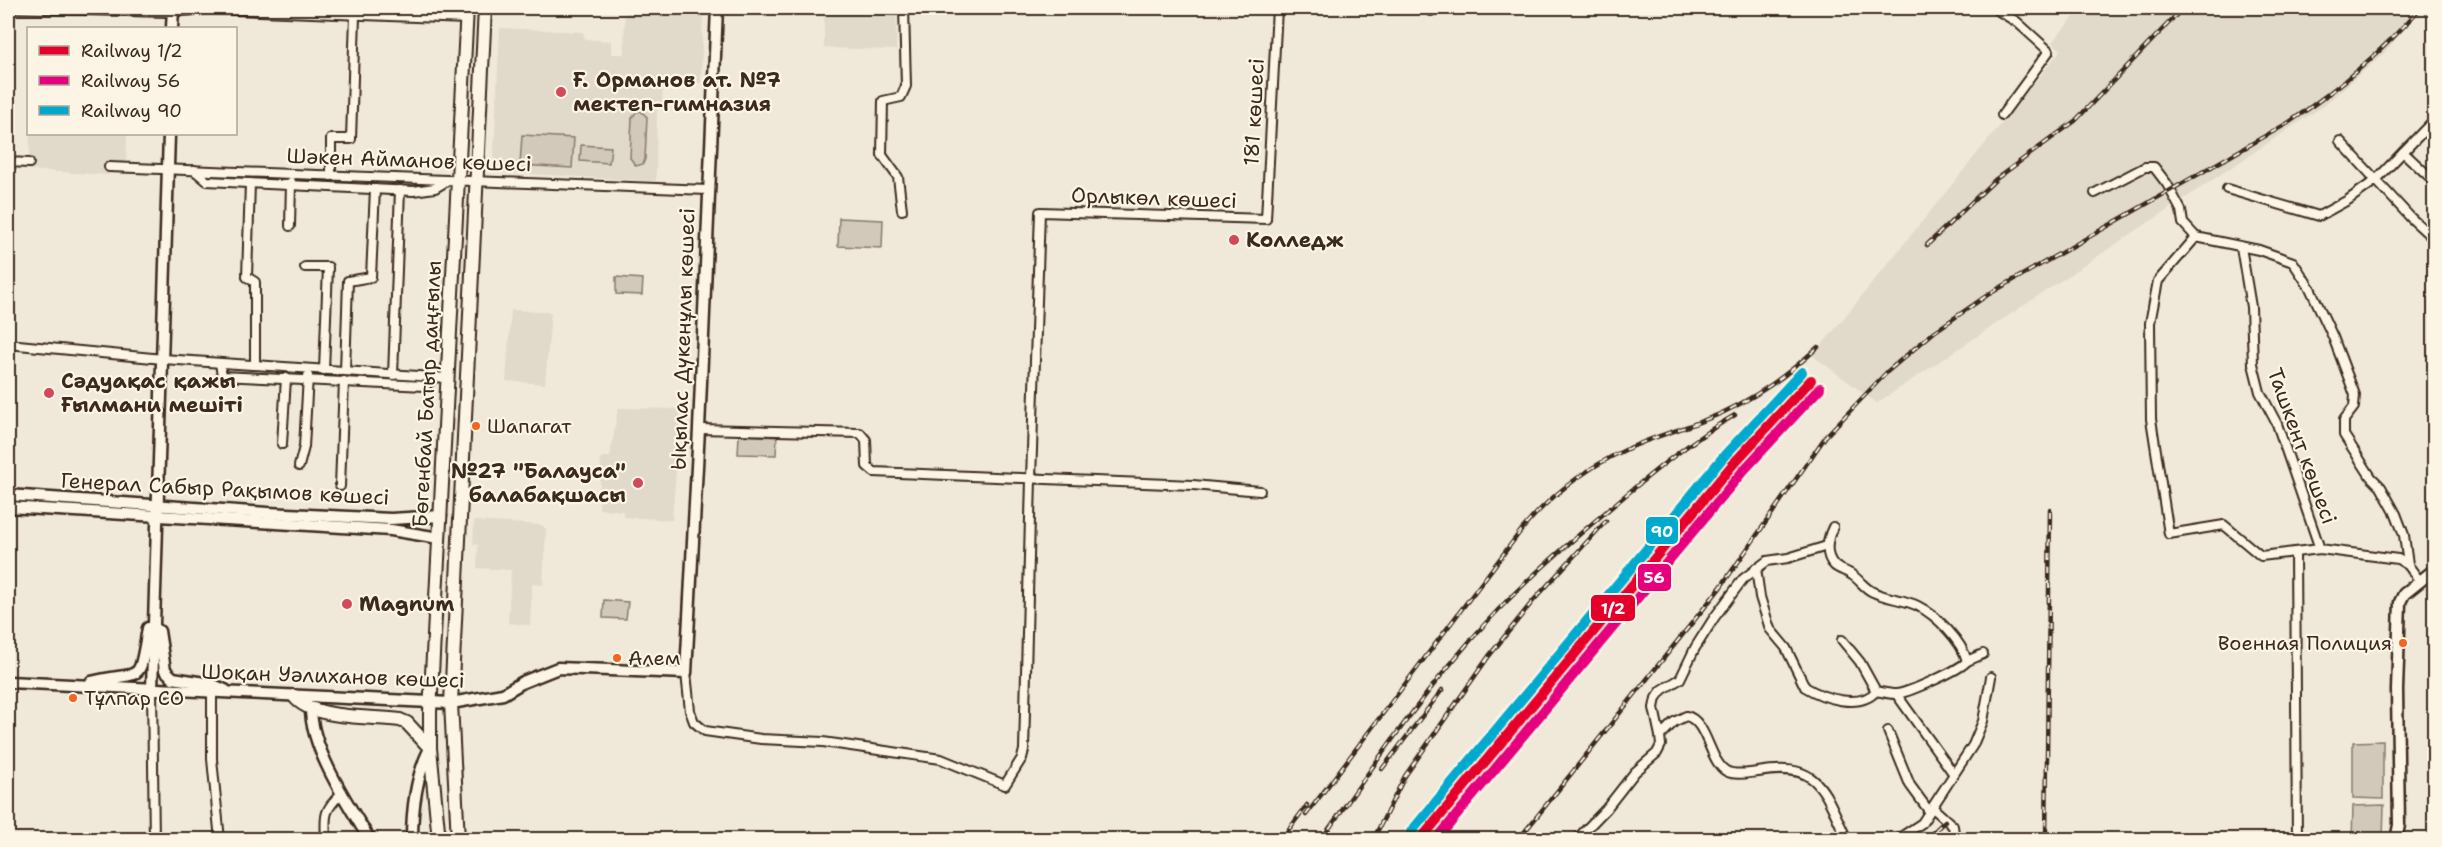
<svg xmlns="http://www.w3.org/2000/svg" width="2442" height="847" viewBox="0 0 2442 847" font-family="'Shantell Sans',sans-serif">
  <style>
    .built { fill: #e1d9c9 }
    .green { fill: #d2c9ba; stroke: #867a6c; stroke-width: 1.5 }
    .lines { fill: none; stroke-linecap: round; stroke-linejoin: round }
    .street-casing { stroke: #3b2a1e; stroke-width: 12 }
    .secondary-casing { stroke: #3b2a1e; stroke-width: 15 }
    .primary-casing { stroke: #3b2a1e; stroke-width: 16 }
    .street { stroke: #fcf5e5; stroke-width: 8 }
    .secondary { stroke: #fcf5e5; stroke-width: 10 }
    .primary { stroke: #fcf5e5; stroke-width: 12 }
    .rail-casing { stroke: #3b2a1e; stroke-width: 4.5 }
    .rail { stroke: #fcf5e5; stroke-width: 2; stroke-dasharray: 7; stroke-linecap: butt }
    .rail-1-casing { stroke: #fcf5e5; stroke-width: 15 }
    .rail-2-casing { stroke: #fcf5e5; stroke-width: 15 }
    .rail-3-casing { stroke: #fcf5e5; stroke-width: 15 }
    .rail-1 { stroke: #e4002b; stroke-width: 10 }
    .rail-2 { stroke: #e5007d; stroke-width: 10 }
    .rail-3 { stroke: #00a9ce; stroke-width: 10 }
    .poi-dot { fill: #d1495b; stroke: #fcf5e5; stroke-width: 2 }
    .bus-dot { fill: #f26522; stroke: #fcf5e5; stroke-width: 2 }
    .labels { text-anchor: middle; stroke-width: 4.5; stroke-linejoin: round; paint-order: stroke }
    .bus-label { font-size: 20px; fill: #3b2a1e; stroke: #fcf5e5; text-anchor: start }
    .poi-label { font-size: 21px; font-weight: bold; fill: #3b2a1e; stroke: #fcf5e5; text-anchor: start }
    .street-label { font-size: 21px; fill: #3b2a1e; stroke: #fcf5e5 }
    .line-badge { stroke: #fcf5e5; stroke-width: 2 }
    .badge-label { font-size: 16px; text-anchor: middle; font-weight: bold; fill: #fff }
  </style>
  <rect width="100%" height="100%" fill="#f0e9d9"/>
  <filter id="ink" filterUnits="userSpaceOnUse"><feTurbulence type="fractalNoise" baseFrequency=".0167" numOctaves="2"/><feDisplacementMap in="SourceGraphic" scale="12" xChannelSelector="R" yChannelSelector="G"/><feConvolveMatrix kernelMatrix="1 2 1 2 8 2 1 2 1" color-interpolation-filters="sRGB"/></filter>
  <g filter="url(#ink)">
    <g class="built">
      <polygon points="625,8 703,8 701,83 663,81 662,106 657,107 656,181 493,172 500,28 583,32 585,39 611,41 611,54 624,54"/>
      <polygon points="824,8 897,8 896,50 824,48"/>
      <polygon points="2082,8 2422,8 2383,54 2322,107 1877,403 1813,356 2061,50 2052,42"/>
      <polygon points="30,134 127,134 126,163 109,167 109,175 29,170"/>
      <polygon points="511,310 551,312 545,384 506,381"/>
      <polygon points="618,408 681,409 672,520 624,517 623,511 599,509 601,457 610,457"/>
      <polygon points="474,521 542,525 546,529 543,585 532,584 530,625 508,623 511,570 477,568 478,545 473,544"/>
    </g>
    <g class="green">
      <polygon points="641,111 647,117 645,159 643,164 636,166 630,158 632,118 636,112"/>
      <polygon points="522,135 574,138 572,168 520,165"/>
      <polygon points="581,145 611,147 609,163 580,161"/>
      <polygon points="839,218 883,220 882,248 838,246"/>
      <polygon points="616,277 643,279 642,295 616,294"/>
      <polygon points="739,435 777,437 776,455 738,454"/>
      <polygon points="604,600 628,602 626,619 603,618"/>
      <polygon points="2383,741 2383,799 2353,798 2353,742"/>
      <polygon points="2384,805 2383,839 2352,839 2353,806"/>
    </g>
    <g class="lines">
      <defs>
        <g id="street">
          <polyline points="8,8 167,12 210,9 467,19"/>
          <polyline points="1994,8 2017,22 2049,51 2002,115"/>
          <polyline points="1431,11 1431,8"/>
          <polyline points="2340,141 2411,218 2434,239"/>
          <polyline points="2403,152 2434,181"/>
          <polyline points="8,162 29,163"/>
          <polyline points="109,167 708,190"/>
          <polyline points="194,170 207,181 413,191 435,188 445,182"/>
          <polyline points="331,176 331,139 351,139 355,16"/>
          <polyline points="250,183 247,277 255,282 255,365"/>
          <polyline points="2227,189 2319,216 2348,200 2376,180 2434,120"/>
          <polyline points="2095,193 2145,167 2154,167 2167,184 2181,210 2183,223 2196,237"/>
          <polyline points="902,210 898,177 882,155 883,101 901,97 906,86 904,8"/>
          <polyline points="290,226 291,182"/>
          <polyline points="2241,247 2251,307 2253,364 2260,392 2277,424 2320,549"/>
          <polyline points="305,267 328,267 324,370"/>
          <polyline points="8,344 163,359 448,378"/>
          <polyline points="220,363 222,376 425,386 435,377"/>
          <polyline points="345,371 348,281 371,277 375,189"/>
          <polyline points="393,375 400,190"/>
          <polyline points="699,429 860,433 866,440 867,466 874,472 1193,485 1260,491"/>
          <polyline points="282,444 286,378"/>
          <polyline points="299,466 304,447 308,376"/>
          <polyline points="340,486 344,381"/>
          <path d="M1833,527C1827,539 1824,556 1835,566C1840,570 1847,571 1852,575C1860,580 1864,588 1873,592C1887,599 1904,599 1918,606C1936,615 1962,641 1967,661L1983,654"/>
          <polyline points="2295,552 2297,840"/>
          <polyline points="2408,565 2398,559 2320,549 2261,556 2224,525 2169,534 2151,419 2150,323 2158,281 2196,237 2259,250 2293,262 2310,288 2333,337 2355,395 2354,407 2344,420 2344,435 2371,477 2381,487 2396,514 2404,535 2408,565 2419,580"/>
          <path d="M1756,568L1760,597L1770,629L1786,648L1805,687C1823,698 1860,710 1876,691"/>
          <path d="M1842,640L1860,662L1876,691C1882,692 1889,694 1895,694C1904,695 1962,669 1967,661"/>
          <polyline points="686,673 690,711 694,722 705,731 761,739 823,742 941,759 1005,785 1022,758 1024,750 1031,479 1040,212 1266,219 1277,8"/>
          <polyline points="152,689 154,840"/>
          <polyline points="212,692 212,759 220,840"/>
          <polyline points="1897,695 1953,773"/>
          <polyline points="1888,731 1910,785 1929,811"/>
          <polyline points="1660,736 1654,708 1656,698 1662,690 1680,679 1695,648 1714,618 1743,579 1767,561 1788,558 1827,546"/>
          <polyline points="1933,808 1953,826 1955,840"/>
          <path d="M326,840C325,817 323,811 340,795"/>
          <path d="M1576,840L1606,809L1635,772L1657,753L1661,745L1660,736L1674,722L1686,716C1707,720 1709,761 1726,771C1735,776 1748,773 1758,772C1817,762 1822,786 1844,833"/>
          <polyline points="1896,840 1922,823 1973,745 1983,721 1991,677"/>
        </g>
        <g id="secondary">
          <polyline points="172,28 173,8"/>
          <polyline points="8,495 267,513 391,519 441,516"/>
          <polyline points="8,507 391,530 439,538"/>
          <polyline points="159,631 165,670 173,678 211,684 225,690"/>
          <polyline points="8,682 451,703 503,694 523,682 558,668 686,673 699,429 717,8"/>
          <path d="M91,682C144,669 138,688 148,628"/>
          <polyline points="152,689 169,134"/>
          <path d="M311,709C311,749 349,806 370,840"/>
          <path d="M412,840C412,808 416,776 430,748"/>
          <polyline points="2396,840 2399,825 2397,690 2400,602 2404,594 2434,570"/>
        </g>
        <g id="primary">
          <path d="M294,696C311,720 373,716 400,720L407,723L430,748"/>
          <polyline points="439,840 430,748 430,712 467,8"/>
          <polyline points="458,840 451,703 485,8"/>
        </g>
      </defs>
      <use href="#street" class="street-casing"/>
      <use href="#secondary" class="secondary-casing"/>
      <use href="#primary" class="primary-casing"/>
      <use href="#street" class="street"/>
      <use href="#secondary" class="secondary"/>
      <use href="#primary" class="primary"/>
      <defs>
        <g id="rail">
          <polyline points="1927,245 1996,179 2075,121 2183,8"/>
          <polyline points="1382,769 1442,690"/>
          <path d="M1306,815L1520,532C1552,492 1598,459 1646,441C1672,431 1698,424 1724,412C1758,396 1790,373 1818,347"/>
          <polyline points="1281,840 1307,805"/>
          <path d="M1321,840C1377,761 1432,679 1499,609C1535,572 1575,538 1614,505C1652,473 1691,440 1735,415"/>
          <polyline points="1373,840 1405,776 1489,656 1533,601 1606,521"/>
          <polyline points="1429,840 1811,380"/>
          <path d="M1518,840L1720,588L1826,436L1888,371L1934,332L1989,294L2288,123C2335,91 2383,52 2420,8"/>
          <polyline points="1925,840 1945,821"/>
          <polyline points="2046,840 2050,509"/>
        </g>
      </defs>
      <use href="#rail" class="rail-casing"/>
      <use href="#rail" class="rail"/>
      <defs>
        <polyline id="rail-1" points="1420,840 1734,463 1811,380"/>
        <polyline id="rail-2" points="1436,840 1743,471 1820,388"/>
        <polyline id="rail-3" points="1411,832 1725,455 1802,372"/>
      </defs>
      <use href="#rail-1" class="rail-1-casing"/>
      <use href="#rail-2" class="rail-2-casing"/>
      <use href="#rail-3" class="rail-3-casing"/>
      <use href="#rail-1" class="rail-1"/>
      <use href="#rail-2" class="rail-2"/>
      <use href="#rail-3" class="rail-3"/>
    </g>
  </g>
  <g class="poi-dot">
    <circle cx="561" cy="92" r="6"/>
    <circle cx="1234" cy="240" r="6"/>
    <circle cx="49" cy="393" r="6"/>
    <circle cx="638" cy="483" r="6"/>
    <circle cx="347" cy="604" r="6"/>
  </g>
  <g class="bus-dot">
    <circle cx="476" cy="426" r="5"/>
    <circle cx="2403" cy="643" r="5"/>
    <circle cx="617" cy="658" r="5"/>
    <circle cx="73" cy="698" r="5"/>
  </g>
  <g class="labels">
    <g class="bus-label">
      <text x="487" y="433">Шапагат</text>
      <text x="2392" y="650" text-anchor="end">Военная Полиция</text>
      <text x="628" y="665">Алем</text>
      <text x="84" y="705">Тұлпар СО</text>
    </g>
    <g class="poi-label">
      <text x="573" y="87">Ғ. Орманов ат. №7<tspan x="573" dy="24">мектеп-гимназия</tspan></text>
      <text x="1246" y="247">Колледж</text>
      <text x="61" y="388">Сәдуақас қажы<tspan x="61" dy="24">Ғылмани мешіті</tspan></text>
      <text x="626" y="478" text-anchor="end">№27 "Балауса"<tspan x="626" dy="24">балабақшасы</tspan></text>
      <text x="359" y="611">Magnum</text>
    </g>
    <g class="street-label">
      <text transform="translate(1254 112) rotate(-87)" y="7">181 көшесі</text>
      <text transform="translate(409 160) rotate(2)" y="7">Шәкен Айманов көшесі</text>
      <text transform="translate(1154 198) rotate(2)" y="7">Орлыкөл көшесі</text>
      <text transform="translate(683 339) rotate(-88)" y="7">Ықылас Дүкенұлы көшесі</text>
      <text transform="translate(427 394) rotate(-87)" y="7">Бөгенбай Батыр даңғылы</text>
      <text transform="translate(2302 446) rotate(70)" y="7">Ташкент көшесі</text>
      <text transform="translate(225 489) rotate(3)" y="7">Генерал Сабыр Рақымов көшесі</text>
      <text transform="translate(333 676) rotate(2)" y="7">Шоқан Уәлиханов көшесі</text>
    </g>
  </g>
  <g class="line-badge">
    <rect x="1645" y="516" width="34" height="29" rx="6" fill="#00a9ce"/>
    <rect x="1637" y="563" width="35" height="29" rx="6" fill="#e5007d"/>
    <rect x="1590" y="594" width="46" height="28" rx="6" fill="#e4002b"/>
  </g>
  <g class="badge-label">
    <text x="1662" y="537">90</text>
    <text x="1654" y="583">56</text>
    <text x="1613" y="614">1/2</text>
  </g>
  <rect width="2442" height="847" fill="none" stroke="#fcf5e5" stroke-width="30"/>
  <rect x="15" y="15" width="2412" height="817" fill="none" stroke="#3b2a1e" stroke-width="2" filter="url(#ink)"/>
  <rect x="27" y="27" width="210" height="108" fill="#fcf5e5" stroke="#afa495" stroke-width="1.5"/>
  <rect x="39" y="46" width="30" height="9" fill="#e4002b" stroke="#afa495" stroke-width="1.5"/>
  <text x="81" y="57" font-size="18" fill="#3b2a1e">Railway 1/2</text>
  <rect x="39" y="76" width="30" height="9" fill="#e5007d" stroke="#afa495" stroke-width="1.5"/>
  <text x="81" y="87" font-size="18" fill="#3b2a1e">Railway 56</text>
  <rect x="39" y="106" width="30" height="9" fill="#00a9ce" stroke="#afa495" stroke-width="1.5"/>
  <text x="81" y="117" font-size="18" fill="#3b2a1e">Railway 90</text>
</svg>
